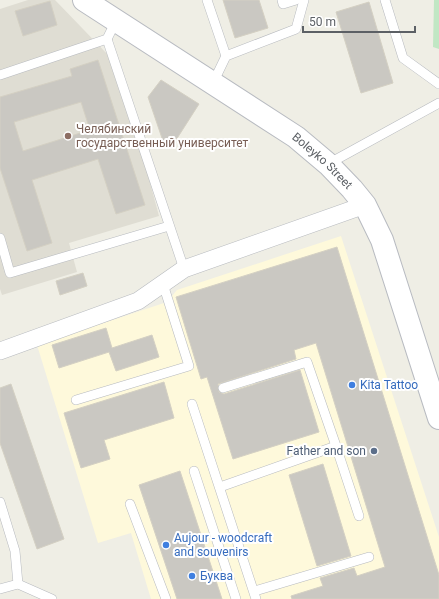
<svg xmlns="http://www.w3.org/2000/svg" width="439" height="599" viewBox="0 0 439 599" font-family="Roboto,sans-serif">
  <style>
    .commercial { fill: #fef9db }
    .education { fill: #dfddd3 }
    .green { fill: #c1e7c4 }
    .building { fill: #cac8c2; stroke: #d4d0c3; fill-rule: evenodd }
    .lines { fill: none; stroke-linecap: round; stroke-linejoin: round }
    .lane-casing { stroke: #b7babf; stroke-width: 10 }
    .street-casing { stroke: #b7babf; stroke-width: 18 }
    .secondary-casing { stroke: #b8bbc1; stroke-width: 24 }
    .lane { stroke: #fff; stroke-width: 9 }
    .street { stroke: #fff; stroke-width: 17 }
    .secondary { stroke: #fff; stroke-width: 22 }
    .education-dot { fill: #8d6e63; stroke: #fff; stroke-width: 1.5 }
    .shop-dot { fill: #3f7fe0; stroke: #fff; stroke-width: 1.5 }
    .service-dot { fill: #5c6f8a; stroke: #fff; stroke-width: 1.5 }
    .labels { text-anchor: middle; stroke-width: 4; stroke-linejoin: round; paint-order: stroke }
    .education-label { font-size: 12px; fill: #785e54; stroke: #fff; text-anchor: start }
    .street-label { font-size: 12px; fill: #5c6065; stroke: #fff }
    .shop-label { font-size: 12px; fill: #366cbe; stroke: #fff; text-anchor: start }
    .service-label { font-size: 12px; fill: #4e5e75; stroke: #fff; text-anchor: end }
  </style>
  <rect width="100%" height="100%" fill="#efeee5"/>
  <polygon class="commercial" points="341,236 439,537 439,599 151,599 131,533 98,543 37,345 167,302 177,290"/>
  <polygon class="education" points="28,0 55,0 110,57 143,157 159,216 69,243 77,272 2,295 0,289 0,9"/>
  <polygon class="green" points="434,0 439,0 439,49 433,47"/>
  <g class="building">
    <polygon points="223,0 259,0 268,28 235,38"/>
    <polygon points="50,1 57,25 23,36 15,11"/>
    <polygon points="369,2 393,83 361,93 336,12"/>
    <path d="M98,60L145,205L116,214L98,159L32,180L52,243L27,251L0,168V97L72,76L70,69ZM81,102L90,130L23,151L14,122Z"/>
    <polygon points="161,80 199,104 176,140 164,144 148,97"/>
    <polygon points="337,247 439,575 439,599 292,599 291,596 323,586 320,578 354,568 357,576 385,567 316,343 294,350 296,359 218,384 219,392 224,394 300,370 319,432 233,459 207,377 201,379 176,297"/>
    <polygon points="83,273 87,286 60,295 56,281"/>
    <polygon points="106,328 112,348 152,335 159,357 116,371 109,352 59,368 52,345"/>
    <polygon points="164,382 174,418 104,440 110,459 81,468 64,413"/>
    <polygon points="11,384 64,539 37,549 0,443 0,388"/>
    <polygon points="323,464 351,556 317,566 289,475"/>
    <polygon points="180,471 222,599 177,599 139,485"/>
  </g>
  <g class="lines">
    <defs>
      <g id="lane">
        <polyline points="207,0 226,56"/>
        <polyline points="282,0 283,4 296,0"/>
        <polyline points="385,0 403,58 439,84"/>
        <polyline points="107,39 184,269"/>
        <polyline points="0,75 107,39 116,21"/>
        <polyline points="213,83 226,56 296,29 304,0"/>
        <polyline points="328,164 439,103"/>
        <polyline points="0,238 10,273 169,226"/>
        <polyline points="76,400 189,366 163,284"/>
        <polyline points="192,404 256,599"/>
        <polyline points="336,446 359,516"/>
        <polyline points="194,471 236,599"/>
        <polyline points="220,487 336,446 307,362 223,388"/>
        <polyline points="0,502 15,551 18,584"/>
        <polyline points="130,504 166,599"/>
        <polyline points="0,589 18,584 52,599"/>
        <polyline points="255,591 369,557"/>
      </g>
      <polyline id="street" points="0,351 138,301 184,269 365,205"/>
      <g id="secondary">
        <path id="s1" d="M84,0L296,137L328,164L352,189L365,205L382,240L439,418"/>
      </g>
    </defs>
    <use href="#lane" class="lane-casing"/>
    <use href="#street" class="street-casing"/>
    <use href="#secondary" class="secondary-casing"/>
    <use href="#lane" class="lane"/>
    <use href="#street" class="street"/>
    <use href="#secondary" class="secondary"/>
  </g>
  <circle class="education-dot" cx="68" cy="136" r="4"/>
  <g class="shop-dot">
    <circle cx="352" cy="385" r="4"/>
    <circle cx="166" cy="545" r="4"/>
    <circle cx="192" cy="576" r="4"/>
  </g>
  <circle class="service-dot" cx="374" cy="451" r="4"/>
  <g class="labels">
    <g class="education-label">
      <text x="76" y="133">Челябинский<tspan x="76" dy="14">государственный университет</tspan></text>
    </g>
    <g class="street-label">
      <text dy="4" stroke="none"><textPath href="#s1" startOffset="288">Boleyko Street</textPath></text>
    </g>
    <g class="shop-label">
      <text x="360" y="389">Kita Tattoo</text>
      <text x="174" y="542">Aujour - woodcraft<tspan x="174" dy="14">and souvenirs</tspan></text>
      <text x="200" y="580">Буква</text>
    </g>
    <g class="service-label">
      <text x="366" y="455">Father and son</text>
    </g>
  </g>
  <path d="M303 26v6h112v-6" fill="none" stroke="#5c6065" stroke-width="2"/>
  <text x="309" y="26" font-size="12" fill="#5c6065" stroke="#ffffff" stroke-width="3" paint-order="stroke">50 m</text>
</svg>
